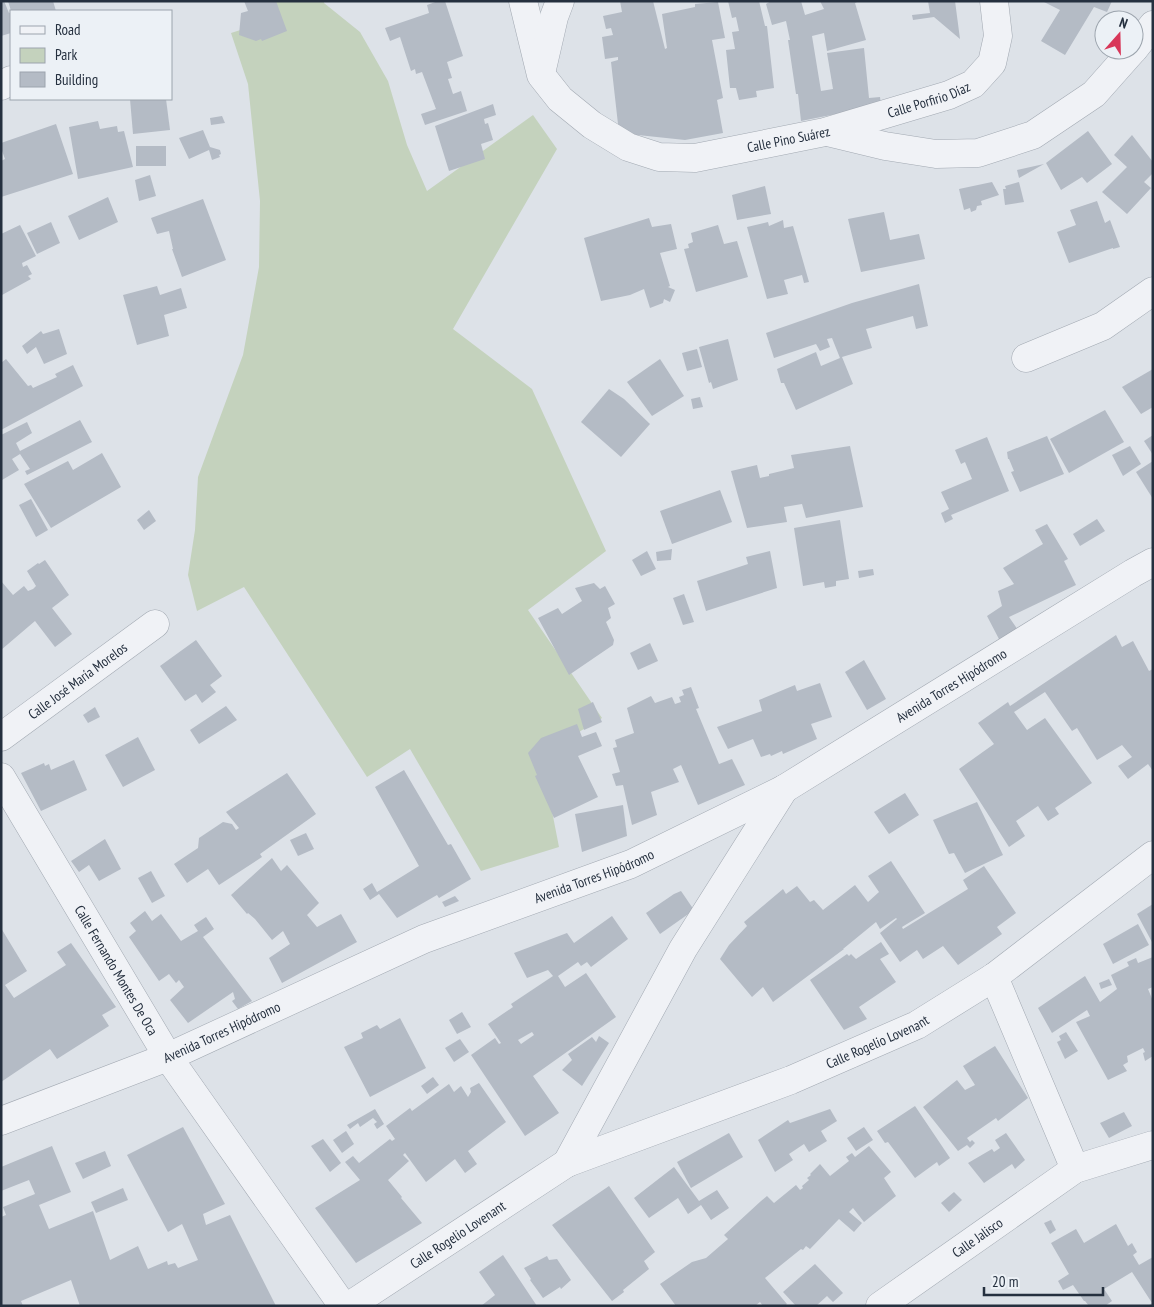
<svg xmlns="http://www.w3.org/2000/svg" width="1154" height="1307" viewBox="0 0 1154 1307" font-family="'PT Sans Narrow',sans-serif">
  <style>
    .green { fill: #c4d2bd }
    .building { fill: #b4bbc5; fill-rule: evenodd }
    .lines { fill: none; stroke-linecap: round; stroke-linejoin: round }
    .minor-casing { stroke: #a2a9b2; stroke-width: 29 }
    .tertiary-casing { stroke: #a2a9b2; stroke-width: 29 }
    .minor { stroke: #f0f2f6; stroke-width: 28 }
    .tertiary { stroke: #f0f2f6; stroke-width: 28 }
    .labels { text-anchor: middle; stroke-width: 4; stroke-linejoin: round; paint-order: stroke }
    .street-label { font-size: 14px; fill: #25303f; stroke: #ecf1f6 }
  </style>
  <rect width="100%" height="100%" fill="#dde2e8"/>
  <polygon class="green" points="262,1 324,1 324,3 360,32 388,81 407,145 427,191 533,115 557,149 453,329 532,389 606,551 528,610 602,718 541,755 559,847 481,871 410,749 367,777 244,587 197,611 188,575 195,530 198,477 243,355 259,267 260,201 248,84 231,33 253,26"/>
  <g class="building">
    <polygon points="1,1 4,1 9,13 11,12 11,33 1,36"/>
    <polygon points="8,1 53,1 56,11 11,11"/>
    <polygon points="244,1 276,1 287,31 262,41 261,39 256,41 239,35 241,13 248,11"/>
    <polygon points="438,1 445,1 463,56 447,62 452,78 448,79 453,94 461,91 467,111 425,125 421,114 436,109 422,72 416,74 415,69 411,71 400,37 390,41 385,28 429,13 427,5"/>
    <polygon points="620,1 653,1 665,49 667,48 662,14 695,7 695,4 718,2 725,38 712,40 723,98 717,100 723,133 685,140 619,133 611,62 618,60 618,57 605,59 602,37 613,35 611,28 606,29 603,16 622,12"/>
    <polygon points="728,1 759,1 765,26 767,26 774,88 756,91 757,97 739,100 736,88 730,88 726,50 735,49 732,32 739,31 736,17 732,18"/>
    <polygon points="771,1 801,1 805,15 824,9 820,1 859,1 855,3 866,40 827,51 824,33 812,36 821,91 833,89 827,53 864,48 869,98 880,97 881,105 801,121 798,94 796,94 788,40 790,40 786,21 772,25 766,4"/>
    <polygon points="928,1 955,1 960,39 934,17 913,20 912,15 930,13"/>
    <polygon points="1042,1 1112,1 1107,12 1094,7 1065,55 1041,41 1060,10"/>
    <polygon points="130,99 166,99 170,130 133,134"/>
    <polygon points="493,104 496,115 484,119 485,124 488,123 493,140 481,144 485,159 449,171 435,126"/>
    <polygon points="222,116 225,123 211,125 210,118"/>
    <polygon points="98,121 100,129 117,126 118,132 124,131 133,167 78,179 69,127"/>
    <polygon points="56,124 73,174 1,197 1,161 5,159 1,148 1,143"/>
    <polygon points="203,130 210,147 220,150 221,154 219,155 220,157 212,160 209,150 189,159 179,138"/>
    <polygon points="1088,131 1112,164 1087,183 1082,177 1061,190 1046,163"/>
    <polygon points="1132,135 1153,162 1153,173 1144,182 1151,188 1127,214 1102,192 1127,167 1114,155"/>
    <rect x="136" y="146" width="30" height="20"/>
    <polygon points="1044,164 1019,178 1017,170"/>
    <polygon points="150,175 156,196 139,201 135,180"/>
    <polygon points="992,182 999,195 981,201 982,205 977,206 976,210 971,212 970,208 964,210 959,189"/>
    <polygon points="1019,182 1024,202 1005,205 1003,189 1006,189 1005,186"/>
    <polygon points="765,186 771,214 737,220 732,195"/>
    <polygon points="108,197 118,222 79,240 68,216"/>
    <polygon points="203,199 226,260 182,277 172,249 173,249 169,231 157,234 151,218"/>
    <polygon points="1097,201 1105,223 1110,220 1120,247 1113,249 1113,248 1069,263 1057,232 1076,225 1070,210"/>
    <polygon points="884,212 890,240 919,234 925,259 861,272 848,219"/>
    <polygon points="649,218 652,227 671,224 677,249 660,253 670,286 668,287 675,290 670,302 664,299 663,303 650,308 644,289 630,295 601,301 584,238"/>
    <polygon points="783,220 784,228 793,226 809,282 804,283 802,275 784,280 788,294 767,299 747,227 768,222 769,226"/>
    <polygon points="51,222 60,243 37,254 27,233"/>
    <polygon points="20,225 36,256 22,263 23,267 27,265 32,274 28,276 31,279 2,295 1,294 1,234"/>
    <polygon points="718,225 724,244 737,241 748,277 696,292 684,249 689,248 688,244 693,242 691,233"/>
    <polygon points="919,284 928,326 916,329 913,316 866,329 872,348 842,357 853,384 796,410 784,383 781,383 777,369 816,352 821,366 840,358 832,338 827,339 830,347 820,351 816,344 774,358 766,333 852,303"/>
    <polygon points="157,286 160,295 181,288 187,308 164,315 169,336 137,345 123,295"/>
    <polygon points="59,329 67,354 44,364 36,347 27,354 22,346 41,331 43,334"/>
    <polygon points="728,339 738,380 713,389 711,382 709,383 699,347"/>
    <polygon points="697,349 702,367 687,371 682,353"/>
    <polygon points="6,359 28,386 31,385 33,388 57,377 55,374 73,365 83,386 1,430 1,363"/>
    <polygon points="660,359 684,396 652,416 627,382"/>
    <polygon points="1153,369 1153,407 1141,414 1122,387"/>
    <polygon points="609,389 624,399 650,424 621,457 581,422"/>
    <polygon points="700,397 703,407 693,409 691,399"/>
    <polygon points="1105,410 1124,442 1069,473 1050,439"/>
    <polygon points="80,420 92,442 27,475 25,471 30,469 20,454 12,459 19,470 2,480 1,435 27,422 32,433 16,443 20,451"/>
    <polygon points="1153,435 1153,455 1144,441"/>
    <polygon points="1047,436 1064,474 1020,492 1011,472 1014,471 1009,459 1008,459 1007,452"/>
    <polygon points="987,437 1009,491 951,515 953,519 945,523 941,513 949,509 941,492 972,479 965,462 961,464 955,450"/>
    <polygon points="850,446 863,507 806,518 802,504 784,507 787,522 747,528 731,471 757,465 760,478 769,476 769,474 794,468 791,455"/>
    <polygon points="1130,446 1141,464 1123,476 1112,455"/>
    <polygon points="102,453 121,487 51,528 24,484 68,461 73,470"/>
    <polygon points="1153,461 1153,499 1136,472"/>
    <polygon points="720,490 732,522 672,544 660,511"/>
    <polygon points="31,499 48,530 36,537 19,505"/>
    <polygon points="149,510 156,521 144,530 137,520"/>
    <polygon points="1097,519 1105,531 1080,546 1073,534"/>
    <polygon points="840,520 849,579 836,581 836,586 825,588 824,582 803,586 794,528"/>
    <polygon points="1047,524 1068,559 1064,561 1076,585 1009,617 1018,630 1000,641 987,616 1002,606 998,591 1014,584 1003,568 1043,544 1035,530"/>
    <polygon points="672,549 671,560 657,561 656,552"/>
    <polygon points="647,551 656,569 641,576 632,560"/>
    <polygon points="770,551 777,588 706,611 697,581 748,564 746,557"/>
    <polygon points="45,560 69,595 52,608 72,634 55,647 35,621 1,650 1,581 13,595 24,586 28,591 33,589 36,586 27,571 38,563 39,564"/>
    <polygon points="873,569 874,575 859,578 858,571"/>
    <polygon points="594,583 600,589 605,586 615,604 608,608 611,618 606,622 614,640 613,645 569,675 538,618 558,608 562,614 582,601 575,588"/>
    <polygon points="684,594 694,622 683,625 673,598"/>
    <polygon points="1116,635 1122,647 1133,641 1149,671 1153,669 1153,771 1148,764 1128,779 1118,766 1132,757 1122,745 1097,760 1077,728 1072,731 1045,692 1014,712 1027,730 1045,718 1092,783 1055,808 1059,814 1048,821 1038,806 1016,821 1025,836 1009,847 959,769 994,744 978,723 1008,702 1010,706"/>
    <polygon points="196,640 222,676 210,685 216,692 202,703 196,694 185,701 160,666"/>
    <polygon points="650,643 658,661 638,670 630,653"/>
    <polygon points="864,660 886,699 867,710 845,672"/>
    <polygon points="820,683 832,717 811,724 817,739 783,754 782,751 771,756 770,754 761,757 753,739 728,749 717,727 762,711 759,700 795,685 797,691"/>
    <polygon points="691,687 699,708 696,709 719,764 732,759 745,785 698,805 681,765 673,769 679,782 651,792 657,815 632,825 623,785 616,786 612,774 620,772 613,748 617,747 615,740 634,733 627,708 651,696 655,703 672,697 675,704 681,702 679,697 684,695 682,690"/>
    <polygon points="593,702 602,722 584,730 578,709"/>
    <polygon points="226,706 237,720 199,744 190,730"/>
    <polygon points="95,707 100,717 88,723 83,715"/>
    <polygon points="577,724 582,737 596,732 602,746 578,756 598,797 554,818 535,776 537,775 528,753 541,738"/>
    <polygon points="138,737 155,770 123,787 105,755"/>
    <polygon points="74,760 87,790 41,811 21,773 44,763 45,766 49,764 51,770"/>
    <polygon points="404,770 448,845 451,844 471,879 439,898 437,895 397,918 379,894 370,900 363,889 372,883 377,892 419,866 375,787"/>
    <polygon points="287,773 316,814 260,854 262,857 219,885 208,869 187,883 174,864 198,848 199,838 223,822 232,824 236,830 239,828 226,812"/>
    <polygon points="905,793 919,815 889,834 874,812"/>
    <polygon points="977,802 1003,855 965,873 954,853 949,854 933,820"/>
    <polygon points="623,805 627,836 582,852 575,814"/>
    <polygon points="306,833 314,849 298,856 290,840"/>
    <polygon points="105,839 121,869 99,881 89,865 79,872 71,861"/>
    <polygon points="272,858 281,871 287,865 319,903 307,915 317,927 341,914 357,942 282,983 269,958 290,944 283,931 272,940 255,919 248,913 247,914 231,895"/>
    <polygon points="891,861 925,913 902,927 903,929 968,889 963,880 984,866 1016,913 997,927 1002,934 958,965 943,946 923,959 917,950 900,962 880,933 897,919 896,918 880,929 876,922 843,949 844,949 773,1002 763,987 752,997 720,959 729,945 747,926 744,922 783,889 786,894 797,886 810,902 814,900 823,910 855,885 868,902 879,892 868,876"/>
    <polygon points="151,871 165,896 152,903 138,878"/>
    <polygon points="681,891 694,910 660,934 646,913 674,894"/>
    <polygon points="455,896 459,901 445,907 442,902"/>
    <polygon points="1153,904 1153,944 1137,914"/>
    <polygon points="145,911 152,921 161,914 181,941 198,931 194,925 206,917 214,929 203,937 252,1001 238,1009 232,1001 235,999 233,992 188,1023 170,1000 184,987 179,980 176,983 169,974 159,981 129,937 136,931 130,923"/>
    <path d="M612,916L628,939L591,967L587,962L581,966L578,962L558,976L565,987L586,973L616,1017L533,1076L559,1113L525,1136L471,1055L495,1038L499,1044L501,1043L488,1024L513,1007L511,1004L553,976L548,970L527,978L514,953L567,933L574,943ZM532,1032L534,1035L521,1044L518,1040Z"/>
    <polygon points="1138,924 1149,945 1113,964 1103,944"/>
    <polygon points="1,928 27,971 5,985 14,998 66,965 57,952 71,943 116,1007 102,1015 109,1026 57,1059 50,1049 1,1082"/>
    <polygon points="881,942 889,954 880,959 896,982 859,1007 867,1019 844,1030 810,980 847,954 849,956 851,954 856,959"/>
    <polygon points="1153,957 1153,987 1148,989 1153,1001 1153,1056 1145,1061 1143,1053 1145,1052 1143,1048 1127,1056 1128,1062 1123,1065 1127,1071 1108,1080 1076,1022 1090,1016 1087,1010 1052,1033 1038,1008 1085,976 1100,1002 1117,989 1111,975 1129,966 1127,962 1136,958 1138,963"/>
    <polygon points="1109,979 1112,985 1101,989 1099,983"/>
    <polygon points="462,1012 471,1027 457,1034 449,1020"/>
    <polygon points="400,1018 426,1068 370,1097 344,1047 363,1038 361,1033 377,1025 380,1029"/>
    <polygon points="1066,1032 1078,1051 1065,1059 1057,1042 1061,1040 1059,1036"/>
    <polygon points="599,1036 609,1043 582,1086 562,1070 572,1060 568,1054 592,1037 596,1042"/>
    <polygon points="460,1039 469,1052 454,1062 445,1048"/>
    <polygon points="995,1046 1028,1098 998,1121 996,1118 967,1138 970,1142 972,1140 975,1143 970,1148 967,1145 958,1151 923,1107 957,1080 965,1090 975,1085 963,1066"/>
    <polygon points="433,1077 439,1085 427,1094 421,1086"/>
    <polygon points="479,1083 506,1122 468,1151 477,1164 465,1173 455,1159 426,1182 405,1153 403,1155 409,1161 388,1180 402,1197 401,1198 422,1223 356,1263 315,1208 360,1180 345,1162 353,1156 359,1163 390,1139 392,1141 395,1139 386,1126 410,1108 412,1111 449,1084 454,1092 461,1086 468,1097 471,1092 470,1088"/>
    <polygon points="915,1106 950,1158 939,1166 937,1162 915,1178 888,1142 885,1143 877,1131"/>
    <polygon points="375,1109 384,1124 377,1129 374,1124 377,1122 373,1118 360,1127 358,1123 350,1129 347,1125"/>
    <polygon points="830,1109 837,1121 821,1131 827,1141 809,1152 804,1144 789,1154 793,1160 775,1172 758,1140 788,1120 790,1123"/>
    <polygon points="1124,1112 1132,1126 1109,1138 1100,1123"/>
    <polygon points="183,1127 225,1204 203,1214 206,1225 230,1215 276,1306 80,1306 71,1280 21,1301 23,1306 1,1306 1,1217 6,1215 3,1207 35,1194 29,1180 1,1191 1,1167 52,1146 71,1192 39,1205 49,1229 93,1211 110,1260 138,1246 148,1269 167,1261 168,1265 175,1263 178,1268 198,1260 182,1224 168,1232 127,1155"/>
    <polygon points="864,1127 873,1140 856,1151 847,1138"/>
    <polygon points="346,1131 354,1144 342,1153 333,1140"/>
    <polygon points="729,1133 743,1157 691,1188 677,1162"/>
    <polygon points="1006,1133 1025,1160 1015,1169 1012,1164 984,1183 968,1163 992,1149 994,1152 1000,1148 995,1140"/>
    <polygon points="323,1139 341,1163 330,1172 311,1146"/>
    <polygon points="869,1146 891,1172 884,1178 896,1196 864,1222 853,1208 849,1212 862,1223 854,1232 839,1219 810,1249 806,1246 803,1250 801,1249 765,1278 787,1304 785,1306 763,1306 760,1302 755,1306 676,1306 660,1284 692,1262 706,1258 728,1239 724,1235 761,1201 767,1196 774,1203 796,1185 800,1190 803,1188 802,1186 809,1180 807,1178 811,1175 810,1174 820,1164 830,1176 849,1161 846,1157 852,1153 855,1157"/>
    <polygon points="105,1151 111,1166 83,1179 75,1163"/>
    <polygon points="674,1167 699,1201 717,1190 729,1208 711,1220 701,1205 688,1214 678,1198 649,1218 634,1198"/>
    <polygon points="609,1186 655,1252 644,1261 649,1269 623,1290 624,1292 612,1301 552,1225"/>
    <polygon points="123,1188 128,1200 96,1213 91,1202"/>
    <polygon points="954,1192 962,1200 949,1212 941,1203"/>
    <polygon points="1051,1220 1056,1230 1050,1234 1044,1223"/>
    <polygon points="1116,1224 1128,1246 1132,1243 1137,1252 1133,1255 1139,1265 1153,1257 1153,1306 1148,1306 1152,1303 1132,1272 1104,1289 1112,1301 1105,1306 1089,1306 1085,1301 1084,1301 1073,1285 1063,1290 1058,1281 1069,1274 1051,1243 1076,1229 1084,1243"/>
    <polygon points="503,1255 537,1306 481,1306 495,1295 479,1272"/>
    <polygon points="547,1256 549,1260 557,1259 571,1280 561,1289 560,1287 543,1298 530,1280 531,1279 524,1268"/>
    <polygon points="815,1264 843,1293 833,1302 827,1296 816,1306 796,1306 783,1292"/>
  </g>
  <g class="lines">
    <defs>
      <g id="minor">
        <path id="s1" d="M523,1L541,75L560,99L592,125L628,147L659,157L695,158L825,132L949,95L973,84L992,63L998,36L994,1"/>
        <polyline points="1134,49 1153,25"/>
        <polyline points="542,69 554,17 560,1"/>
        <polyline points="1,86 11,80"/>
        <polyline points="827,132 885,146 936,154 978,153 1033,135 1094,94 1133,50"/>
        <polyline points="1026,358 1103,326 1153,291"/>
        <path id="s2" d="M1,737L155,624"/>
        <path id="s3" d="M1,777L168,1057L343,1306"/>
        <polyline points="994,977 1075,1169"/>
        <path id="s4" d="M1,1121L168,1057L424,939L631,864L784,789L1133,573L1153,562"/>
        <polyline points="567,1163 683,949 784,789"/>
        <path id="s5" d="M880,1306L1075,1169L1153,1145"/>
      </g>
      <g id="tertiary">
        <path id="s6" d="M349,1306L567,1163L791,1080L917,1025L994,977L1153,855"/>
      </g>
    </defs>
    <use href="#minor" class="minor-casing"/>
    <use href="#tertiary" class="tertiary-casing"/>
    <use href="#minor" class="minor"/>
    <use href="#tertiary" class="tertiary"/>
  </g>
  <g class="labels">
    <g class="street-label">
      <text dy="5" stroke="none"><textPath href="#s1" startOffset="500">Calle Porfirio Díaz</textPath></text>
      <text dy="5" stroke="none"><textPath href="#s1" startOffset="354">Calle Pino Suárez</textPath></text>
      <text dy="5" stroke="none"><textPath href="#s2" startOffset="95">Calle José María Morelos</textPath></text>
      <text dy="5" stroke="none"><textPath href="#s4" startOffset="1048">Avenida Torres Hipódromo</textPath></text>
      <text dy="5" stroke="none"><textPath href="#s4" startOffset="642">Avenida Torres Hipódromo</textPath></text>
      <text dy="5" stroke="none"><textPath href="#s3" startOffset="225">Calle Fernando Montes De Oca</textPath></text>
      <text dy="5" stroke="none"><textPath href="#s4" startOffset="238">Avenida Torres Hipódromo</textPath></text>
      <text dy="5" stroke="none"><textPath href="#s6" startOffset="594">Calle Rogelio Lovenant</textPath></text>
      <text dy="5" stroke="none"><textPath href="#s6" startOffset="130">Calle Rogelio Lovenant</textPath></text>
      <text dy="5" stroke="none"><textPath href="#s5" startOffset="119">Calle Jalisco</textPath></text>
    </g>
  </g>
  <rect width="1154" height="1307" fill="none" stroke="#25303f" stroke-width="5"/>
  <rect x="10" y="10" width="162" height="90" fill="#ecf1f6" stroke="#9ca4ad"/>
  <rect x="20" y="26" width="25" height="8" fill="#f0f2f6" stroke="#9ca4ad"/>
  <text x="55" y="35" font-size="15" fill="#25303f">Road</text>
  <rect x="20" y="48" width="25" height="15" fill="#c4d2bd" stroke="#9ca4ad"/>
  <text x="55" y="60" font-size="15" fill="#25303f">Park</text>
  <rect x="20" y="72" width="25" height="15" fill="#b4bbc5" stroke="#9ca4ad"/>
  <text x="55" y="85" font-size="15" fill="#25303f">Building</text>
  <g transform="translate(1119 35) rotate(20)"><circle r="24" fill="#ecf1f6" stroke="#9ca4ad"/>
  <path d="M0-4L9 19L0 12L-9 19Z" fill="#d83759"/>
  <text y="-8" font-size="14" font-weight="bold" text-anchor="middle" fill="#25303f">N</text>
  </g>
  <path d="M984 1287v8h119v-8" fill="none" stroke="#25303f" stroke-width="2.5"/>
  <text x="992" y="1287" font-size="15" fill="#25303f" stroke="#ecf1f6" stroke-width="4" paint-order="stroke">20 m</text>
</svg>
